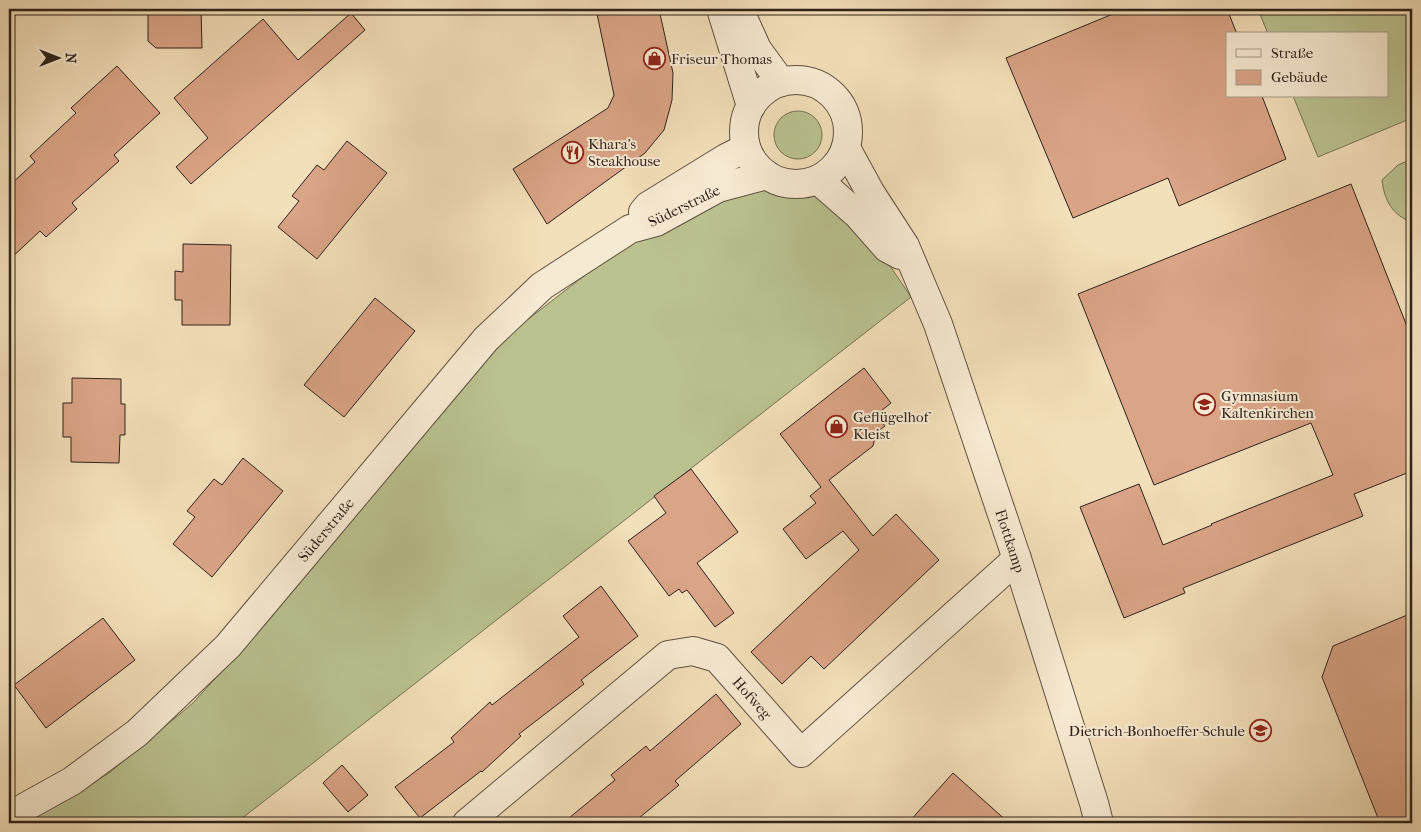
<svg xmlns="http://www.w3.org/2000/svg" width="1421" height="832" viewBox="0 0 1421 832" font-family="'IM FELL French Canon',serif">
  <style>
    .grass { fill: #bac290; stroke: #747256 }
    .building { fill: #daa486; stroke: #2f221c }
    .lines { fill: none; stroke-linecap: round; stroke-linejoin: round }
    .minor-casing { stroke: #605143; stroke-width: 30 }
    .tertiary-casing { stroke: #605143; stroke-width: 30 }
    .minor { stroke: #f7ead2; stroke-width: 28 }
    .tertiary { stroke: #f7ead2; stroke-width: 28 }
    .labels { text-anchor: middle; stroke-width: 4; stroke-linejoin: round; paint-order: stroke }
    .poi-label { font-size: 15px; fill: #2f221c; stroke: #f7ead2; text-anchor: start }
    .street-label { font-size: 15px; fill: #2f221c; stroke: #f7ead2 }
  </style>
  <rect width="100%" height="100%" fill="#f3dfb9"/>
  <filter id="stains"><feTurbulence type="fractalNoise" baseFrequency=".004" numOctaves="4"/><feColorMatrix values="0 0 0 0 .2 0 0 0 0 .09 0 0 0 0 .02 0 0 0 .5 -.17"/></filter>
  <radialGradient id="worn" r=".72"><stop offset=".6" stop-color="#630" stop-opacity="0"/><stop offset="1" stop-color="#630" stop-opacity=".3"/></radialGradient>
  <g class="grass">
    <polygon points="1258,9 1412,9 1412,118 1318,157 1293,96 1387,96 1387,34 1268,34"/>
    <circle cx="798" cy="135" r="24"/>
    <path d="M1412,159V222C1393,216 1384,200 1382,180L1398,165Z"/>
    <polygon points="759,185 785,194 811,194 837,209 880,251 911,297 236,823 27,823 109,773 193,703 275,612 509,334 615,252 712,202"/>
  </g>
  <g class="building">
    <polygon points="148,9 201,9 202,48 156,48 148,41"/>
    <polygon points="596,9 659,9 673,73 672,100 664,130 645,153 547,224 513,169 608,108 614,95"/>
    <polygon points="1125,9 1227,9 1237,34 1227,34 1227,96 1262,96 1286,159 1179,206 1168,178 1073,218 1006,58"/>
    <polygon points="351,13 365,30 191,184 176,167 208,138 174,98 263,19 298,60"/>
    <polygon points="117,66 160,113 114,155 119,161 72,203 77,209 46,237 40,231 9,260 9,186 35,162 30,156 76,113 71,108"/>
    <polygon points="347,141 387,173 317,259 278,227 299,201 292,196 317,165 324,170"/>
    <polygon points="1351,184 1412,339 1412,471 1354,494 1363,516 1183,588 1185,593 1124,618 1080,507 1139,484 1163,545 1212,525 1211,524 1333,475 1311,423 1154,485 1078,294"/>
    <polygon points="183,244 231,245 230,325 182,325 182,300 175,300 175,271 183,272"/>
    <polygon points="375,298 415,331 344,417 304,385"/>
    <polygon points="864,368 891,403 876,415 885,426 876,433 873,446 829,480 873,536 896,514 939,560 824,669 811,656 782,684 751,652 859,550 843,531 806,559 783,529 816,503 810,496 821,487 780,434"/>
    <polygon points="72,378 121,379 121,404 125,404 125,435 120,435 119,463 71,462 71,437 63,437 63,403 72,403"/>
    <polygon points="243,458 283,491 212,577 173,544 195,517 187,511 214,479 222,485"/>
    <polygon points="691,469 738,532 697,563 734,613 715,627 687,590 682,593 679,589 669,596 628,541 666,513 654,496"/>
    <polygon points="601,586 638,636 581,680 584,684 519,734 521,736 482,772 481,771 420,818 395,787 454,742 451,738 490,702 492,705 579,637 563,616"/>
    <polygon points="1412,613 1412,823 1380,823 1322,677 1333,646"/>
    <polygon points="103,618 135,660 46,728 14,685"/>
    <polygon points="716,694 741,724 675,781 679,785 633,823 563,823 615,780 611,775 646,746 650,751"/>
    <polygon points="342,765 368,795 348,812 323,783"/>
    <polygon points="953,773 1009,823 908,823"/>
  </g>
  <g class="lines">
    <defs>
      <polyline id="minor" points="467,823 668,655 693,651 717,658 801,753 1017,559"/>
      <g id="tertiary">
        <polyline points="721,9 751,106"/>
        <polyline points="739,9 757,49 781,82"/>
        <circle cx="796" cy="132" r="52"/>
        <polyline points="846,148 870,192 905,246 938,324 1017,559 1094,803 1099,823"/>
        <polyline points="818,180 858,215 887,248 900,255"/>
        <polyline points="643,212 648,206 726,158 746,148"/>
        <polyline points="9,816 72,781 137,733 228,646 486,339 542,286 630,229 656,222 718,188 767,175"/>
      </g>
    </defs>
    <use href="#minor" class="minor-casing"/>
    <use href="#tertiary" class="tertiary-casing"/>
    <use href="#minor" class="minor"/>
    <use href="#tertiary" class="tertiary"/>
  </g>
  <defs>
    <symbol id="shop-ring" viewBox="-11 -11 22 22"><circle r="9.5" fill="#f7ead2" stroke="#8f2418" stroke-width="1.5"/><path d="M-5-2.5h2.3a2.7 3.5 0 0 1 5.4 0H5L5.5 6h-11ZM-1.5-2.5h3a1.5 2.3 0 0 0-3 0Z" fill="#8f2418"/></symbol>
    <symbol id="restaurant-ring" viewBox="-11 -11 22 22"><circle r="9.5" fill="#f7ead2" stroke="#8f2418" stroke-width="1.5"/><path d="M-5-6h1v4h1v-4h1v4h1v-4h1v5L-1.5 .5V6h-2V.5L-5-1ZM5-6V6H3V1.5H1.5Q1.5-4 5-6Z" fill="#8f2418"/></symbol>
    <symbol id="school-ring" viewBox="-11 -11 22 22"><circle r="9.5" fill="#f7ead2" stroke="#8f2418" stroke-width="1.5"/><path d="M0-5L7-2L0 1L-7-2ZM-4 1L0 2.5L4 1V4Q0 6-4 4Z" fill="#8f2418"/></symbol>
  </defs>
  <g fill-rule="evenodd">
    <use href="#shop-ring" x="642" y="46" width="25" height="25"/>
    <use href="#restaurant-ring" x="560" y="140" width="25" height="25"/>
    <use href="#school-ring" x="1192" y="392" width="25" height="25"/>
    <use href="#shop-ring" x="824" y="414" width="25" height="25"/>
    <use href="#school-ring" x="1248" y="718" width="25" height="25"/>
  </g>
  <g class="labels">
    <g class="poi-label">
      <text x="671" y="64">Friseur Thomas</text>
      <text x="588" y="149">Khara's<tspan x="588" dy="17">Steakhouse</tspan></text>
      <text x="1221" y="401">Gymnasium<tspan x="1221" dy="17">Kaltenkirchen</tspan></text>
      <text x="853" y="422">Geflügelhof<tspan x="853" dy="17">Kleist</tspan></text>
      <text x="1245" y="736" text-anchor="end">Dietrich-Bonhoeffer-Schule</text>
    </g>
    <g class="street-label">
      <text transform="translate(684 206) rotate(-26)" y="5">Süderstraße</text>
      <text transform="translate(326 530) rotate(-50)" y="5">Süderstraße</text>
      <text transform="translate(1010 541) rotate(72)" y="5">Flottkamp</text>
      <text transform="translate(752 698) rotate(49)" y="5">Hofweg</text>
    </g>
  </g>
  <rect width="1421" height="832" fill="none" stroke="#f3dfb9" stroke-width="30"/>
  <rect x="10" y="10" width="1401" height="812" fill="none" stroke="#2f221c" stroke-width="2.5"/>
  <rect x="15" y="15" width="1391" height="802" fill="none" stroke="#2f221c"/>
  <rect x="1226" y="32" width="162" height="65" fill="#f7ead2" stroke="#a79a89"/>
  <rect x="1236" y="49" width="25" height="8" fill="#f7ead2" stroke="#a79a89"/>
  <text x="1271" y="58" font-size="15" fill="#2f221c">Straße</text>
  <rect x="1236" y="70" width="25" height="15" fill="#daa486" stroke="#a79a89"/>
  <text x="1271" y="82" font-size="15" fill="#2f221c">Gebäude</text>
  <g transform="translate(58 58) rotate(90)" stroke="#f7ead2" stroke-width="4" paint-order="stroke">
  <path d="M0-4L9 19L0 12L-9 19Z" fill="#2f221c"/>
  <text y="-8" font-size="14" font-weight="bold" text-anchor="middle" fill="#2f221c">N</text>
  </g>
  <rect width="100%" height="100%" filter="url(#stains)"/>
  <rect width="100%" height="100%" fill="url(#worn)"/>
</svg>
